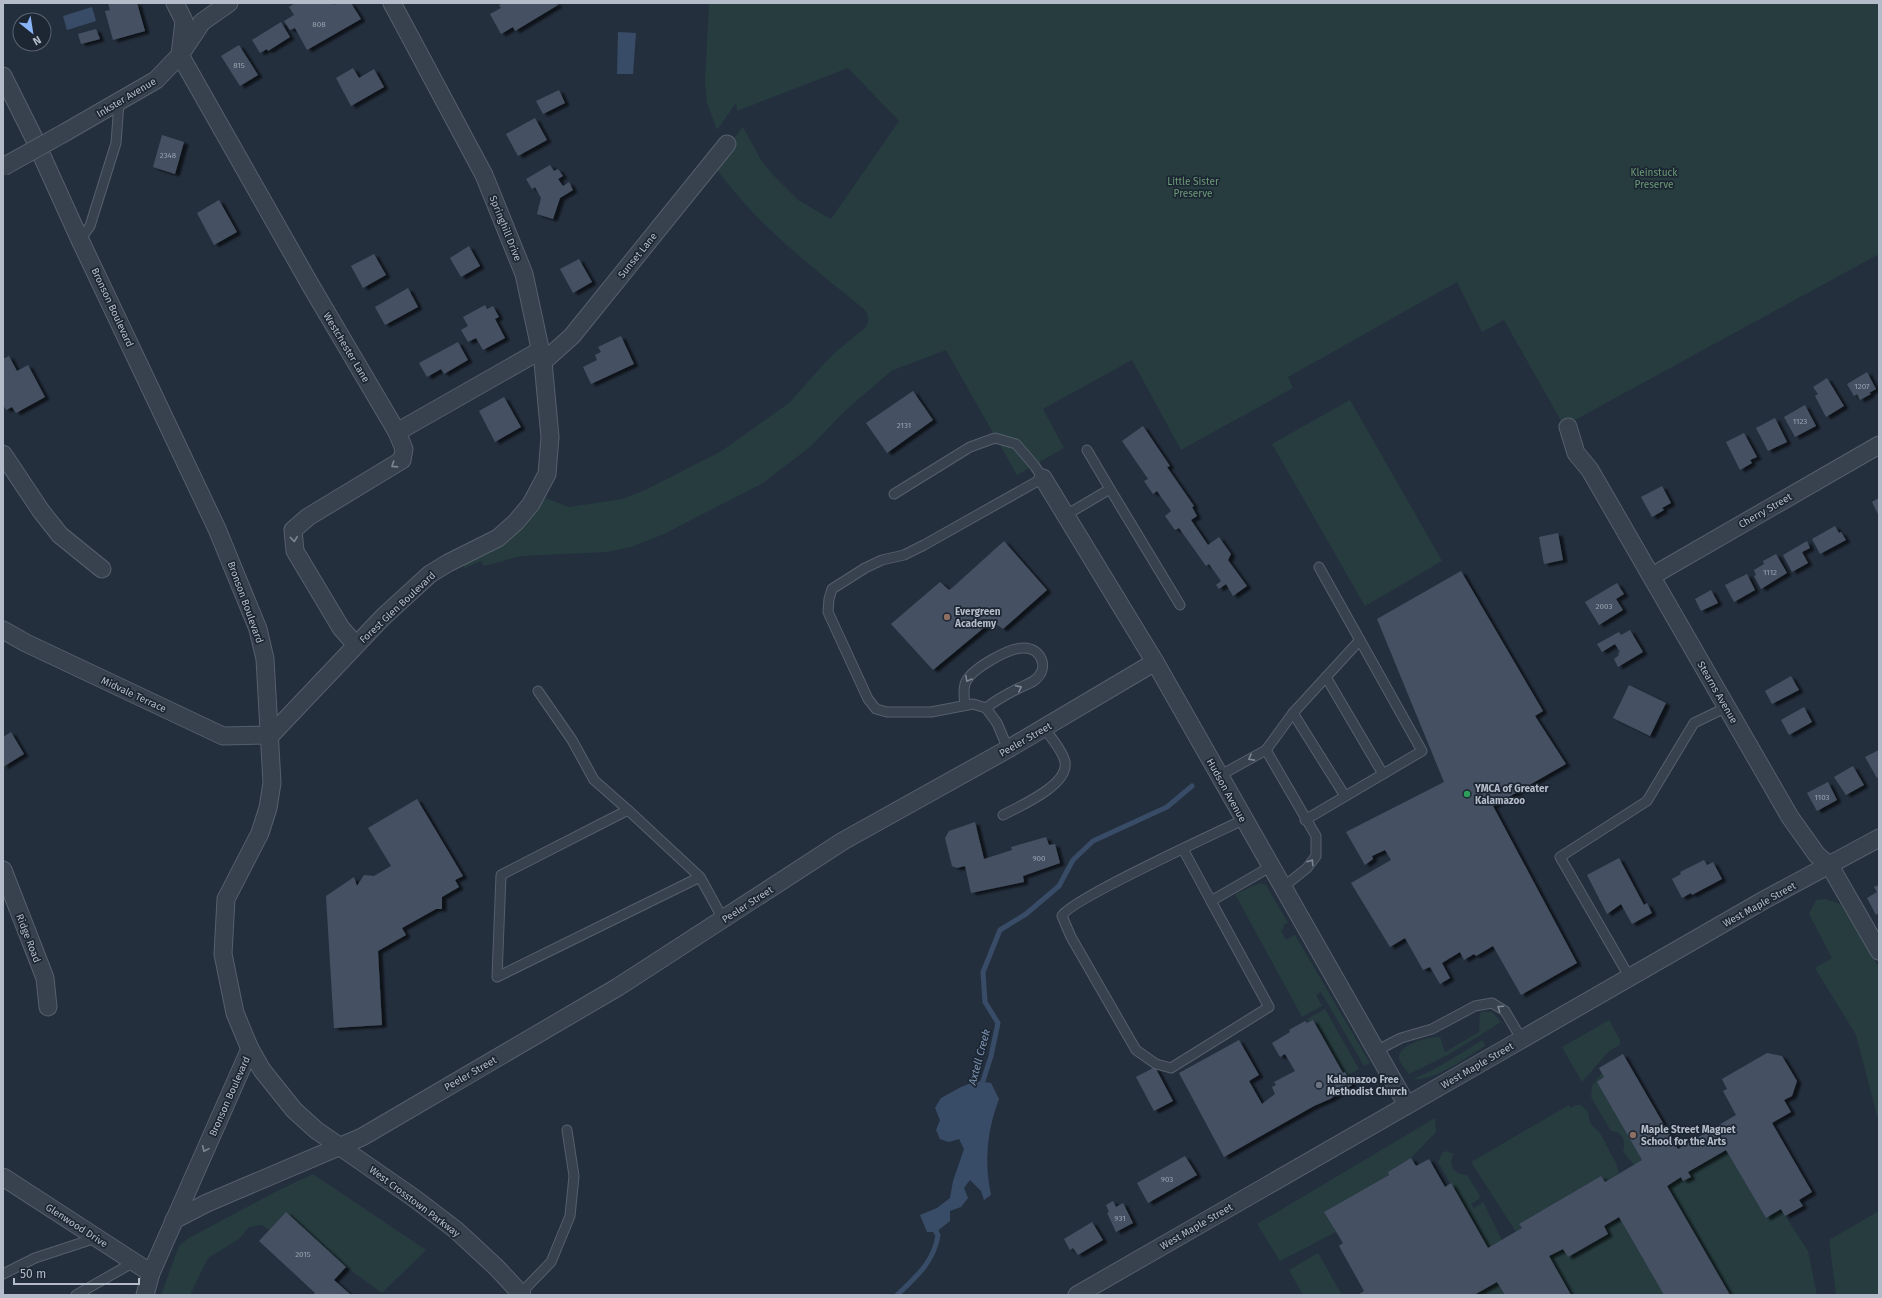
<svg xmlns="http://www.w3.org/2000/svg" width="1882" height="1298" viewBox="0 0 1882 1298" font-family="'Fira Sans',sans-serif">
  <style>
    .green { fill: #263c3f }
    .water { fill: #394c67 }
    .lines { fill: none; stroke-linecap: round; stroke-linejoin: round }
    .stream { stroke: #394c67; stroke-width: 5 }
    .building { fill: #455162; filter: url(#shadow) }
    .lane-casing { stroke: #565f6c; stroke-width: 11 }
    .street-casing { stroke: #565f6c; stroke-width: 19 }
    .lane { stroke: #38414e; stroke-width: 9 }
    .street { stroke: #38414e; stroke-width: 17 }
    .street-bridge-casing { stroke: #565f6c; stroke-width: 19; stroke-linecap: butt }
    .street-bridge { stroke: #38414e; stroke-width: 17 }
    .oneway { stroke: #7c8592 }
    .education-dot { fill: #8d6e63; stroke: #1d2633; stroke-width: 1.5 }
    .leisure-dot { fill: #2e9e5b; stroke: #1d2633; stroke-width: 1.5 }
    .worship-dot { fill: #6b7280; stroke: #1d2633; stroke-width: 1.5 }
    .labels { text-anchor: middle; stroke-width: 3.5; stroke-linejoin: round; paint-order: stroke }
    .number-label { font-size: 8px; fill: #98a1af }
    .street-label { font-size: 10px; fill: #b4bcc9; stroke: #1d2633 }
    .park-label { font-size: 10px; fill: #6b9a76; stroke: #1d2633 }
    .poi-label { font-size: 10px; font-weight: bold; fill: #b4bcc9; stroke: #1d2633; text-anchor: start }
    .water-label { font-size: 11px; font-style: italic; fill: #7c92b1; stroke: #1d2633 }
  </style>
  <defs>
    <filter id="shadow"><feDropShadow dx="4.5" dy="2.5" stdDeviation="1" flood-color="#0009"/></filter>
  </defs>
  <rect width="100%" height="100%" fill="#242f3e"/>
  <g class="green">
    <path d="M709,3H1879V254L1564,426L1504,320L1482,332L1457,282L1288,377L1293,388L1181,450L1132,360L1043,409L1064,448L1017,475L946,350L891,371L845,411L810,447L763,483L664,534L631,547L607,552L521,556L484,566L481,561L465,568L459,558L499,539L537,495L569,507L622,499L643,491L712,456L723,450L789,403L832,355L865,328C870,321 869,317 865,310C810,265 754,223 713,164L743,127L762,162L777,179L798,200L831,219L899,121L848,68L737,111L736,103L717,130L707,103L705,81Z"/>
    <polygon points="1350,400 1442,561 1365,606 1272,444"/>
    <polygon points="1260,883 1266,885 1288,923 1283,925 1284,928 1281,930 1286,940 1295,935 1370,1063 1364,1066 1321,992 1316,995 1322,1006 1302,1017 1235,894"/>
    <polygon points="1826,899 1840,904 1853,922 1879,968 1879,1123 1856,1035 1815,968 1832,958 1809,914 1816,900"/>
    <polygon points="1325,1009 1359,1069 1347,1076 1345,1072 1343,1073 1314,1020 1309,1022 1307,1019"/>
    <path d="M1483,1011L1492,1012L1501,1022L1448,1055L1409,1074C1406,1069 1399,1063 1399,1057C1399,1044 1430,1036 1440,1037L1445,1052L1479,1032L1480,1013Z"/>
    <polygon points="1609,1020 1620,1040 1620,1045 1609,1051 1582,1082 1562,1047"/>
    <path d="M1483,1040L1485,1046C1467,1057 1433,1082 1413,1079L1433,1070Z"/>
    <path d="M1602,1073L1604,1077L1597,1082L1642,1160L1634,1165L1623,1151C1627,1142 1622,1131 1611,1131L1591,1097L1592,1086Z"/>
    <polygon points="1569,1105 1570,1108 1576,1105 1581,1105 1588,1112 1590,1123 1600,1133 1616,1163 1619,1173 1605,1182 1601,1176 1519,1224 1522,1228 1516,1232 1471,1162"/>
    <polygon points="1435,1118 1436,1132 1411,1158 1388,1172 1389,1175 1324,1212 1336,1232 1280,1261 1257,1224"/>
    <polygon points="1726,1150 1766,1218 1781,1209 1808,1251 1817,1295 1730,1295 1667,1186 1681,1177 1683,1181 1691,1177 1688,1172"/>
    <path d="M1446,1151L1454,1154L1451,1160C1451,1170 1458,1175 1467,1175L1480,1196L1479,1199L1471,1204L1474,1208L1483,1202L1502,1240L1488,1248L1438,1162L1442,1153Z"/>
    <polygon points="313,1174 426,1250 382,1293 346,1267 286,1212 269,1230 262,1225 249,1227 239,1239 208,1258 190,1295 161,1295 179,1246 187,1239 279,1190"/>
    <polygon points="1879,1211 1879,1295 1836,1295 1829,1240"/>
    <polygon points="1619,1217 1664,1295 1571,1295 1549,1256 1563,1249 1568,1257 1608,1234 1604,1226"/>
    <polygon points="1318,1253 1342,1295 1303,1295 1289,1270"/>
    <polygon points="1497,1282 1505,1295 1474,1295"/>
  </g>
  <g class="water">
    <polygon points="92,7 96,21 67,30 63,16"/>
    <polygon points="618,32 636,33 633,74 617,74"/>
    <path d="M976,1081L991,1083L999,1099C987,1130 984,1162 991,1195L984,1200L981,1191L970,1180L964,1188L968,1198L961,1207L950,1211V1221L936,1232H927L920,1215L937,1208L950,1198L953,1181L964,1149L959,1139L949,1142L940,1139L936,1130L940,1120L935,1108L941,1098L961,1087Z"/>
  </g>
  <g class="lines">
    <g class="stream">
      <polyline points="981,1087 991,1056 998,1023 985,1002 983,972 1000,930 1026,914 1059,886 1073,860 1093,841 1167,807 1192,786"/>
      <path d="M897,1295C916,1277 934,1262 938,1235L936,1232L937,1226"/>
    </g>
  </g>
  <g class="building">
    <polygon points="108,3 137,3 145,31 113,40 105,11 110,10"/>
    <polygon points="295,3 333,3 334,5 337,3 351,3 361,19 307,50 295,28 290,30 284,21 294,15 289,7"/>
    <polygon points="503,3 556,3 558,5 515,31 513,27 501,34 490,14 501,8 499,5"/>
    <polygon points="281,22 290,37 268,51 267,49 260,53 252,40"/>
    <polygon points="96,29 100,39 81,44 78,34"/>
    <polygon points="239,45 258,75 240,86 221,56"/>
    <polygon points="353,68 359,78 374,69 384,87 351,106 336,78"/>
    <polygon points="559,90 565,103 543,114 536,101"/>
    <polygon points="535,118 547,140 518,156 506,134"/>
    <polygon points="162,135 184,142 175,174 153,167"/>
    <polygon points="550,165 554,171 558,169 563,176 558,179 563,186 569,182 573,190 560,198 553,219 537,214 541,198 535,187 532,189 526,179"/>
    <polygon points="219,200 237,232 214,245 197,213"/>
    <polygon points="469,246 480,266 461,277 450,258"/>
    <polygon points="374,254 386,275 363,288 351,266"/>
    <polygon points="579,259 592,282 573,293 560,269"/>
    <polygon points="408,288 418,307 385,325 375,307"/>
    <polygon points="485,305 487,309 493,306 499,317 495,319 505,338 483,350 476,338 468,342 461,330 468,326 463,317"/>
    <polygon points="621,336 634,364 591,384 583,367 597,360 595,355 601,352 598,347"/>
    <polygon points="458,342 468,360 444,374 441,369 427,377 419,363"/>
    <polygon points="9,356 17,371 28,365 45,397 16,413 12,407 6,410 3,405 3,359"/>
    <polygon points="1867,372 1876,389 1869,393 1871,394 1860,400 1857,394 1854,396 1847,384"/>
    <polygon points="1827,378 1844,406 1826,417 1815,396 1818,394 1813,387"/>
    <polygon points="913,391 933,420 887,453 866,423"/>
    <polygon points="504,397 521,427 495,442 479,411"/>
    <polygon points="1805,405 1816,426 1795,437 1784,417"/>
    <polygon points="1775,418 1787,442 1768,451 1756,428"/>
    <polygon points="1143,426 1170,466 1167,467 1194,506 1192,507 1197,516 1191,520 1208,545 1219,537 1231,554 1228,560 1247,586 1233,596 1226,584 1219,589 1216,585 1221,581 1209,564 1206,566 1179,528 1175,530 1165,516 1171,511 1157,491 1153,494 1144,481 1148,479 1122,441"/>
    <polygon points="1744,433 1757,457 1750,460 1752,463 1740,470 1726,442"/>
    <polygon points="1662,486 1671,503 1662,508 1664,510 1652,517 1641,497"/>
    <polygon points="1879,498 1879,516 1872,502"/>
    <polygon points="1835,526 1839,533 1841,532 1846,540 1820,554 1812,539"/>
    <polygon points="1558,533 1563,560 1544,564 1539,537"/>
    <polygon points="1004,541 1047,590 1003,629 992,621 933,670 891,624 940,582 949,590 952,588"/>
    <polygon points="1807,541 1810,548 1802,552 1808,563 1792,572 1783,555"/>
    <polygon points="1776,554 1787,573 1761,589 1754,576 1756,575 1754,570 1764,564 1763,561"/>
    <polygon points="1461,571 1543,711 1535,716 1566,764 1493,806 1577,963 1521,995 1493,946 1476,956 1474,954 1464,960 1460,952 1442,963 1450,978 1440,984 1430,967 1423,970 1405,938 1390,947 1351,883 1391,860 1385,850 1372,856 1373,859 1365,865 1346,832 1444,782 1377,619"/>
    <polygon points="1747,574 1755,590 1734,602 1725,585"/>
    <polygon points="1617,583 1624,594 1616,599 1623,610 1599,625 1585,602"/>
    <polygon points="1711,590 1718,603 1701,611 1695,599"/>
    <polygon points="1630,630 1643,652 1618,667 1614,659 1619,655 1618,653 1620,652 1615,644 1602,652 1597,644 1619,632 1621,635"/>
    <polygon points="1791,676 1799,690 1772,704 1765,691"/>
    <polygon points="1629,685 1666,703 1650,736 1613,718"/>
    <polygon points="1804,707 1812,722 1789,735 1781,720"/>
    <polygon points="11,732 24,754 3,767 3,737"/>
    <polygon points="1879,750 1879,777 1877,778 1865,757"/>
    <polygon points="1853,766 1864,785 1846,795 1834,777"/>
    <polygon points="1828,782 1837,800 1817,811 1807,793"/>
    <polygon points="417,799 463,876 455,880 459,887 442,897 442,909 436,909 402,928 406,935 378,951 382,1025 334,1028 326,896 354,877 357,886 364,875 374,876 391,866 368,828"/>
    <polygon points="975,822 984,859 1012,850 1011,847 1046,837 1049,845 1055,844 1060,863 1023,876 1024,882 971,893 965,866 957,868 952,866 945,838 949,831"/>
    <polygon points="1619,858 1644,905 1647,903 1652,913 1632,924 1621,904 1607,914 1587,875"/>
    <polygon points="1704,860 1707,865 1713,862 1722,879 1692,895 1691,893 1682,898 1672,879 1681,874 1680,872"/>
    <polygon points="1879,885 1879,913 1876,915 1867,898 1877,892 1874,887"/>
    <polygon points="1313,1020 1343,1073 1345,1072 1352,1085 1330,1099 1314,1106 1224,1157 1179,1073 1239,1040 1259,1075 1249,1081 1262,1104 1275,1094 1272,1087 1276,1085 1274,1082 1295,1071 1285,1054 1280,1057 1272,1043 1290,1032 1289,1030 1305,1021 1307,1023"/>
    <polygon points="1767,1053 1782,1056 1797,1081 1792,1096 1784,1100 1791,1112 1772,1123 1812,1192 1799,1200 1803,1206 1785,1216 1781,1209 1766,1218 1726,1150 1688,1172 1691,1177 1683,1181 1681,1177 1667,1186 1730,1295 1664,1295 1619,1217 1604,1226 1608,1234 1568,1257 1563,1249 1549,1256 1571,1295 1505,1295 1497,1282 1474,1295 1358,1295 1364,1291 1339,1246 1343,1243 1324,1212 1389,1175 1388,1172 1411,1158 1416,1166 1429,1159 1445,1187 1451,1183 1488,1248 1522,1228 1519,1224 1601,1176 1605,1182 1642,1160 1597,1082 1604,1077 1599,1068 1623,1054 1678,1149 1736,1115 1723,1091 1727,1089 1722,1079"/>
    <polygon points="1155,1067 1173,1101 1154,1111 1136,1077"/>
    <polygon points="1185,1156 1197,1175 1148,1203 1137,1183"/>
    <polygon points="1113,1201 1116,1207 1123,1203 1133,1223 1116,1232 1107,1213 1109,1212 1106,1205"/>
    <polygon points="286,1212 346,1267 334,1280 351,1295 313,1295 315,1293 259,1241"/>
    <polygon points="1092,1222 1103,1240 1078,1255 1073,1248 1070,1250 1064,1239"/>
  </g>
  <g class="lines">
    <defs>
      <g id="lane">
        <polyline points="80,240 90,226 116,143 119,103"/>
        <polyline points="1087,450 1110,489"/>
        <polyline points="894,494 970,447 995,438 1016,444 1034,465 1043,478 924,545 904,555 882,560 865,568 832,589 829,599 828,612 868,699 876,709 887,712 931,712 973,704 986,708 997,723 1008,749"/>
        <polyline points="1066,515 1110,489 1180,605"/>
        <polyline points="1326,677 1383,774"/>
        <polyline points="538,691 572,740 594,780 628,810"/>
        <path d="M965,705C964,698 963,691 965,684C969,670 1008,648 1023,648C1040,647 1050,667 1036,679C1032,683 1025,685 1019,688C1007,694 996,700 986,708"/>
        <polyline points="1293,713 1345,796"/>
        <polyline points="1266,750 1293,713 1360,640"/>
        <polyline points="1219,776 1266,750 1316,836 1316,856 1307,868 1282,888"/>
        <path d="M1003,815C1020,806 1069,785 1065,762C1063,751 1050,736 1044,728"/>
        <path d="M1243,820C1218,832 1068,901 1062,916L1071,937L1136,1050L1156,1064L1171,1068L1269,1007L1211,901L1270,867"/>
        <polyline points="1305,820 1422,751 1319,567"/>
        <polyline points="1183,849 1211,901"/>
        <polyline points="700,877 497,977 501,875 628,810 700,877 723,919"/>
        <polyline points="1630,978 1560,857 1647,801 1694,723 1727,707"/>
        <polyline points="1376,1051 1401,1038 1432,1029 1475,1006 1492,1003 1505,1011 1522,1040"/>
        <polyline points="3,1274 35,1258 96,1238"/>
        <polyline points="520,1294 551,1262 570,1216 574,1176 567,1130"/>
        <polyline points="76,1295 134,1262"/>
      </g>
      <g id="street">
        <polyline points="175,3 184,21 180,55 311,286 397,432 404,449 402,460 308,517 293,530 295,551 341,628 356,645"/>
        <polyline points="3,76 32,134 80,240 217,529 258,629 265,659 272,783 268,808 260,833 226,899 223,954 235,1013 250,1049 262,1070 294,1110 316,1130 414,1198 456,1230 497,1268 522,1295"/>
        <polyline points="64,133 156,80 180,55 202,22 229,3"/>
        <polyline points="543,362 572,336 727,144"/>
        <polyline points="1568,427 1576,453 1590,470 1790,817 1817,855 1830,866 1879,951"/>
        <polyline points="397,432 541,350"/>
        <polyline points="3,454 41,511 60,535 102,569"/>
        <polyline points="1043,478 1155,662 1407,1105"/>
        <polyline points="1652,576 1879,445"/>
        <polyline points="3,630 26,643 223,736 271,735 383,617 430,574 448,563 498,538 516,522 531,504 547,474 550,437 543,362 524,274 484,175 392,3"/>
        <polyline points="3,870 45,978 48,1007"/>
        <polyline points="3,1177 151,1273"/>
        <polyline points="174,1220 207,1203 362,1137 618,987 843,841 1008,749 1155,662"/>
        <polyline points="145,1295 151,1273 250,1049"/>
        <polyline points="1077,1295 1764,900 1879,838"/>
      </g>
    </defs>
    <use href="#lane" class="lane-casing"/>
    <use href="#street" class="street-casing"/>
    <use href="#lane" class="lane"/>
    <use href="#street" class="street"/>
    <defs>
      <polyline id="street-bridge" points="3,167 64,133"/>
    </defs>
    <use href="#street-bridge" class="street-bridge-casing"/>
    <use href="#street-bridge" class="street-bridge"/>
  </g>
  <defs><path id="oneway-chevron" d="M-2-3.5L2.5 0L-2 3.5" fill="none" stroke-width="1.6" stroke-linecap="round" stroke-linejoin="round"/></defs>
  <g class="oneway">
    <use href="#oneway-chevron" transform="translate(394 465) rotate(147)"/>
    <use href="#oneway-chevron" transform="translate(294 539) rotate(84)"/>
    <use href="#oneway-chevron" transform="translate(968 679) rotate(120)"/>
    <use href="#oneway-chevron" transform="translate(1019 688) rotate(-27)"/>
    <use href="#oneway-chevron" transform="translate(1251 758) rotate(151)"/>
    <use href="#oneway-chevron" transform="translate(1311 862) rotate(-57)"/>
    <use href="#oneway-chevron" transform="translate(1500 1008) rotate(-146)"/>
    <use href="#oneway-chevron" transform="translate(205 1149) rotate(114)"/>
  </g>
  <g class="education-dot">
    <circle cx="947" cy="617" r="4"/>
    <circle cx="1633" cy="1135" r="4"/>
  </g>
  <circle class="leisure-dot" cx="1467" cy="794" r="4"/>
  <circle class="worship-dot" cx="1319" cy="1085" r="4"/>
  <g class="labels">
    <g class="number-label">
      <text x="319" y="27">808</text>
      <text x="239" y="68">815</text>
      <text x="168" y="158">2348</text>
      <text x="1862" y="389">1207</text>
      <text x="1800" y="424">1123</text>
      <text x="904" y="428">2131</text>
      <text x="1770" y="575">1112</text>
      <text x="1604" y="609">2003</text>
      <text x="1822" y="800">1103</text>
      <text x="1039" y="861">900</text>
      <text x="1167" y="1182">903</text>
      <text x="1120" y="1221">931</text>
      <text x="303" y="1257">2015</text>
    </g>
    <g class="street-label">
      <text transform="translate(126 97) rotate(-31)" y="4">Inkster Avenue</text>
      <text transform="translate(506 228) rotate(68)" y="4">Springhill Drive</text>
      <text transform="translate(637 255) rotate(-51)" y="4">Sunset Lane</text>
      <text transform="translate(113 307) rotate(65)" y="4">Bronson Boulevard</text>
      <text transform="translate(347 347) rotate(59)" y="4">Westchester Lane</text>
      <text transform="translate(1765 510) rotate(-30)" y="4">Cherry Street</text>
      <text transform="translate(246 602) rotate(70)" y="4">Bronson Boulevard</text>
      <text transform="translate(397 607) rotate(-43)" y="4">Forest Glen Boulevard</text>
      <text transform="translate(1718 692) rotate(60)" y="4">Stearns Avenue</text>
      <text transform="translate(134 694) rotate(25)" y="4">Midvale Terrace</text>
      <text transform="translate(1025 739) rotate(-30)" y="4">Peeler Street</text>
      <text transform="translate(1227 790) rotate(61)" y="4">Hudson Avenue</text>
      <text transform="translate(747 904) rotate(-33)" y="4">Peeler Street</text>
      <text transform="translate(1759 904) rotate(-29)" y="4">West Maple Street</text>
      <text transform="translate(29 938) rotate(69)" y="4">Ridge Road</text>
      <text transform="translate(1477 1065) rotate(-30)" y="4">West Maple Street</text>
      <text transform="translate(470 1073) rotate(-30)" y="4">Peeler Street</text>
      <text transform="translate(229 1096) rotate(-66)" y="4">Bronson Boulevard</text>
      <text transform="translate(415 1201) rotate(37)" y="4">West Crosstown Parkway</text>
      <text transform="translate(77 1225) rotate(33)" y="4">Glenwood Drive</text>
      <text transform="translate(1196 1226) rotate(-30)" y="4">West Maple Street</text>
    </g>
    <g class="park-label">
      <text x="1654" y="176">Kleinstuck<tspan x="1654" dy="12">Preserve</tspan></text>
      <text x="1193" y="185">Little Sister<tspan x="1193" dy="12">Preserve</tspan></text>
    </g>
    <g class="poi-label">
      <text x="955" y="615">Evergreen<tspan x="955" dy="12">Academy</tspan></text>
      <text x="1475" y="792">YMCA of Greater<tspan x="1475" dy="12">Kalamazoo</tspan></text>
      <text x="1327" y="1083">Kalamazoo Free<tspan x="1327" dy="12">Methodist Church</tspan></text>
      <text x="1641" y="1133">Maple Street Magnet<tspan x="1641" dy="12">School for the Arts</tspan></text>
    </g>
    <g class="water-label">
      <text transform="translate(979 1057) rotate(-75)" y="4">Axtell Creek</text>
    </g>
  </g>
  <rect width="1882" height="1298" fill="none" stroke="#b4bcc9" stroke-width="8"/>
  <g transform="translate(32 32) rotate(150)"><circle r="19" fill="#1d2633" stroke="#59626f"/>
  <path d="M0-3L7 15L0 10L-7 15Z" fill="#8ab4f8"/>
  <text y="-6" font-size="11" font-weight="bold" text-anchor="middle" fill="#b4bcc9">N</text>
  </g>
  <path d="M14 1278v6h125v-6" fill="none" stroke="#b4bcc9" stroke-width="2"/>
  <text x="20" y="1278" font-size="12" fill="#b4bcc9" stroke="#1d2633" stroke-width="3" paint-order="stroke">50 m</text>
</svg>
